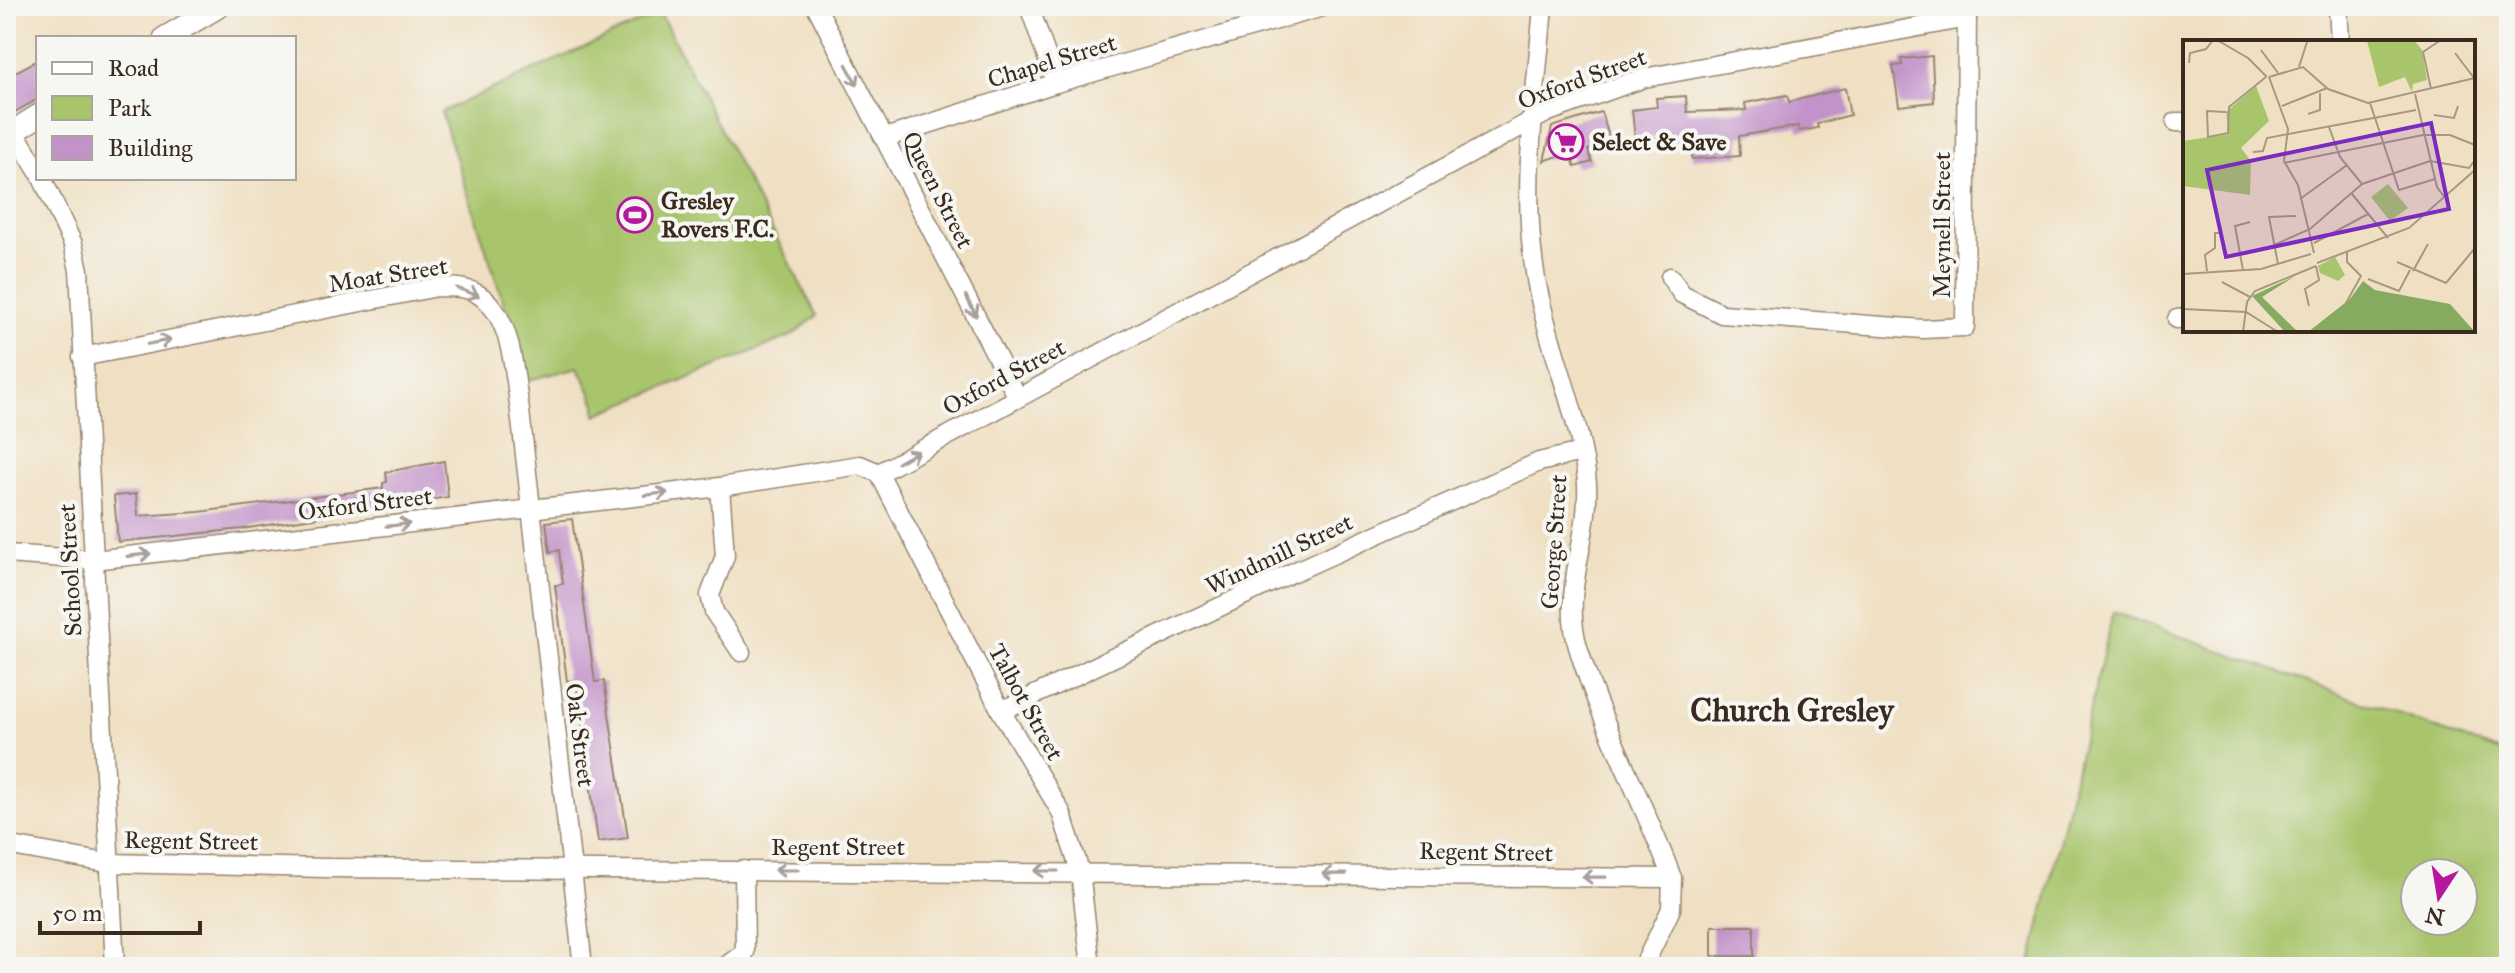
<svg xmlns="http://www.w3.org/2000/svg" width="2515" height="973" viewBox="0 0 2515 973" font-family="'IM FELL Great Primer',serif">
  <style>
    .green { fill: #a9c56c; stroke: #727845; stroke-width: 2; fill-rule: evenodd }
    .building { fill: #c292c9 }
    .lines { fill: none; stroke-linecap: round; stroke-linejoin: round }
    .minor-casing { stroke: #968570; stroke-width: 21 }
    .tertiary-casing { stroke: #968570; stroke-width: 25 }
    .minor { stroke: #fff; stroke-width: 18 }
    .tertiary { stroke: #fff; stroke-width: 22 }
    .oneway { stroke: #a79f9a }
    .labels { text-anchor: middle; stroke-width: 8; stroke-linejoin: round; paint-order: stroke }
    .street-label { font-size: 24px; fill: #3b2a1e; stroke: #f6f6f2 }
    .poi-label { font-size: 24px; font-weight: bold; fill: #3b2a1e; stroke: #f6f6f2; text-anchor: start }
    .district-label { font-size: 32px; font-weight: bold; fill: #3b2a1e; stroke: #f6f6f2 }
    .inset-road { fill: none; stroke: #a89781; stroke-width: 2 }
    .view { fill: #7b2cbf; fill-opacity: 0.15; stroke: #7b2cbf; stroke-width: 4 }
    .inset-edge { fill: none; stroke: #3b2a1e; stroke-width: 4 }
  </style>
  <rect width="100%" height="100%" fill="#f6f6f2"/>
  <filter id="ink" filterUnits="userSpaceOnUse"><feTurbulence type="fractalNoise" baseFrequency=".0125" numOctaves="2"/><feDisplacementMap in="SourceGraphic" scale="16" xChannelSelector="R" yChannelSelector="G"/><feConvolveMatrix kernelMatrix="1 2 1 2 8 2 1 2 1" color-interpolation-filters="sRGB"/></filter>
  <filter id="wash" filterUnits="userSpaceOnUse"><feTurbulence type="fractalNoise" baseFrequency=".006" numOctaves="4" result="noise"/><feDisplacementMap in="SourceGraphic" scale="32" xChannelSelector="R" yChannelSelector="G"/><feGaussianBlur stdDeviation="1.8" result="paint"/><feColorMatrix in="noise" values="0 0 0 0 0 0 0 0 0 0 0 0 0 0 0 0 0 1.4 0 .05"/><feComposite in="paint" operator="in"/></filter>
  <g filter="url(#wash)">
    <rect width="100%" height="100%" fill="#f0e0c3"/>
    <g class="green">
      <polygon points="660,13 817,316 791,336 596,415 596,404 579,367 529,380 441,112"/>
      <path d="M2113,612L2509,755V967H2030ZM2415,873H2463V921H2415Z"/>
    </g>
    <g id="blocks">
      <g class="building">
        <polygon points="1932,56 1934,102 1899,106 1893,66 1902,65 1901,59"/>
        <polygon points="38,60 38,99 6,117 6,77"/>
        <polygon points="1845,88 1850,115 1817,124 1818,128 1799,131 1798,126 1739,136 1740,156 1692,159 1692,146 1666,148 1665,137 1635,140 1632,110 1657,107 1656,98 1686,96 1687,112 1746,110 1745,103 1787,95 1789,102"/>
        <polygon points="1601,112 1611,142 1588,150 1592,162 1575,167 1570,152 1544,161 1552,127"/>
        <polygon points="444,461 448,497 242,529 118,542 114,496 136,494 138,516 199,512 383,488 383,483 387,482 386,472"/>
        <polygon points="572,519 595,682 604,681 628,838 598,842 576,680 567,681 555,585 563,584 559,550 550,552 546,522"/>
        <rect x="1712" y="926" width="42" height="30"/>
      </g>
    </g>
  </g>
  <g filter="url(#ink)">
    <use href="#blocks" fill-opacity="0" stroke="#968570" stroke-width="2"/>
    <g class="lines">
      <defs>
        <g id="minor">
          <polyline points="816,6 1017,396"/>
          <polyline points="1029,6 1056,83"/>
          <path d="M1543,6C1536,96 1520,189 1536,279C1547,344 1577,407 1586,473C1594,533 1560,587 1578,647C1602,727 1643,800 1672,878L1671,909L1643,967"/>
          <polyline points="2338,6 2340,42"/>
          <polyline points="2176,122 2185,122"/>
          <polyline points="14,131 38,171"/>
          <polyline points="885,138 1056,83 1326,6"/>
          <polyline points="42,178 73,244 79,270 115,967"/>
          <polyline points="1670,277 1682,294 1722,314 1923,329 1965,327 1967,8"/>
          <polyline points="2177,319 2185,318"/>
          <path d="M82,357L437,287C450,287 463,287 474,292C513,311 514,374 520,411L583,967"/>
          <polyline points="879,473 1001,711 1061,812 1080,871 1091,967"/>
          <polyline points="720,487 725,556 710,595 714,612 741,652"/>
          <polyline points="6,554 94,560 720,487 860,465 879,473 1548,112 1644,78 1967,18"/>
          <polyline points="1001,711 1287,575 1539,462 1581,452"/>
          <polyline points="6,845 107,863 327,868 1672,878"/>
          <polyline points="725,967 745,952 744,870"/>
        </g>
        <g id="tertiary">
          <polyline points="165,38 219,6"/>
          <polyline points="6,136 38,116"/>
        </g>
      </defs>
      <use href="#minor" class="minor-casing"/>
      <use href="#tertiary" class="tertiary-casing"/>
      <use href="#minor" class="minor"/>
      <use href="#tertiary" class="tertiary"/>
    </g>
    <defs><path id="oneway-shaft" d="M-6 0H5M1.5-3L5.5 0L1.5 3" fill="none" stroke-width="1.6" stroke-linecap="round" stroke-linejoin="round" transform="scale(2)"/></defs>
    <g class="oneway">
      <use href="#oneway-shaft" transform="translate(852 75) rotate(62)"/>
      <use href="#oneway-shaft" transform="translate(468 292) rotate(20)"/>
      <use href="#oneway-shaft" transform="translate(971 306) rotate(63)"/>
      <use href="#oneway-shaft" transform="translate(159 342) rotate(-11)"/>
      <use href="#oneway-shaft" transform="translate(908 457) rotate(-29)"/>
      <use href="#oneway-shaft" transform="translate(656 494) rotate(-7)"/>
      <use href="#oneway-shaft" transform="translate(398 525) rotate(-7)"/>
      <use href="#oneway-shaft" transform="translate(139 555) rotate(-7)"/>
      <use href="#oneway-shaft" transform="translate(786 870) rotate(-180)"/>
      <use href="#oneway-shaft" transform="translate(1046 871) rotate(-180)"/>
      <use href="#oneway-shaft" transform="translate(1334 874) rotate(-179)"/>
      <use href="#oneway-shaft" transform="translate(1594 877) rotate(-179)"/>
    </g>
  </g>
  <defs>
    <symbol id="supermarket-ring" viewBox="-11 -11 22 22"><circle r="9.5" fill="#f6f6f2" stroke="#b5179e" stroke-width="1.5"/><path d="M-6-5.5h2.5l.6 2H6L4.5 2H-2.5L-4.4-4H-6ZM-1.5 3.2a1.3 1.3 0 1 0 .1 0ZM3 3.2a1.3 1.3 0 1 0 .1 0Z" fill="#b5179e"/></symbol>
    <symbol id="stadium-ring" viewBox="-11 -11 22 22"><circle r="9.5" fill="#f6f6f2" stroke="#b5179e" stroke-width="1.5"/><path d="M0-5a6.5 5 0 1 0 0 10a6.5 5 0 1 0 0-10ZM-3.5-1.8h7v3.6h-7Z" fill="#b5179e"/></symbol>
  </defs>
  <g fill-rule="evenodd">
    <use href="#supermarket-ring" x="1546" y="122" width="40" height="40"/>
    <use href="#stadium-ring" x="615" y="195" width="40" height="40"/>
  </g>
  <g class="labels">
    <g class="street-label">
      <text transform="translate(1052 61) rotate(-17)" y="8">Chapel Street</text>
      <text transform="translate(1582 79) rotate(-20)" y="8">Oxford Street</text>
      <text transform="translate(938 190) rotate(63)" y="8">Queen Street</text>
      <text transform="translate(1942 225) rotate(-90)" y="8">Meynell Street</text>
      <text transform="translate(388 275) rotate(-9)" y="8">Moat Street</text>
      <text transform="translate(1004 377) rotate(-28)" y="8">Oxford Street</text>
      <text transform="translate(365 504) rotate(-7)" y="8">Oxford Street</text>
      <text transform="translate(1554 542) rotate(-86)" y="8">George Street</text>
      <text transform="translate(1279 554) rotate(-25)" y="8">Windmill Street</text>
      <text transform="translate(70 570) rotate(-93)" y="8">School Street</text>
      <text transform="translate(1026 702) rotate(61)" y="8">Talbot Street</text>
      <text transform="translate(580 735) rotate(83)" y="8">Oak Street</text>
      <text transform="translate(191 841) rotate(1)" y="8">Regent Street</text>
      <text x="838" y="855">Regent Street</text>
      <text transform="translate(1486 852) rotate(1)" y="8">Regent Street</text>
    </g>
    <g class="poi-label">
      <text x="1592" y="150">Select &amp; Save</text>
      <text x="661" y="209">Gresley<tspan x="661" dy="28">Rovers F.C.</tspan></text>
    </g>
    <g class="district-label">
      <text x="1792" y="721">Church Gresley</text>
    </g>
  </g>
  <g transform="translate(2183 40)">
    <rect width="292" height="292" fill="#f0e0c3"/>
    <path d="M231,0L239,10L244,40L230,44L229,52L222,37L196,47L184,1ZM73,46L86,81L58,108L68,121L67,155L0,146V101L46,94L43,72ZM205,144L225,168L207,181L188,157ZM152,217L162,235L155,241L137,233L135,226Z" fill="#a9c56c"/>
    <path d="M112,236L79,257L115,292H125L167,259L180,241L192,250L267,264L292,292H102L69,256Z" fill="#86aa60"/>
    <path class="inset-road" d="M34,0L65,18L84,37M78,10L95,33M272,13L291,38M6,23L7,13L23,9L30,0M116,27L124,2M86,37L120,27L145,49L185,63L292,38M86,37L105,89L101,121L115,145L131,213M248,49L240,12L258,0M232,54L254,147L262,158M187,63L216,150L252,139M99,66L144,48M43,72L24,71L25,97L45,93L46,67L83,37M125,74L137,70V53M251,75L271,78L275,66M146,87L157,117L179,144M70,112L80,111L84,98L233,70M101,123L240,95H267L292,105M169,154L205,198M117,159L164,125M131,203L185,174M91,205L127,189L179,144L247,121L286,128L292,120M214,222L263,243L292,208M134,223L226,188L292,130M95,224L86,177L113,176M60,230L52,186L67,182M24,231L22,215L32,208V193H37M230,231L245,204M0,234L78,229L128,214M185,239L216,251L227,230M39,242L67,257M163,263L178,236L164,222V212M126,266L122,249L136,240L133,226M0,269L63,272L95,292M60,292L64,262L72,251L133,226"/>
    <path class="view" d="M248,83L266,169L43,217L24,130Z"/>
    <rect width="292" height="292" class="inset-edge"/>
  </g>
  <rect width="2515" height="973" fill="none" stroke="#f6f6f2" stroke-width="32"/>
  <rect x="36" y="36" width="260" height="144" fill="#f6f6f2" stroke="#aba49d" stroke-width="2"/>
  <rect x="52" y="62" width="40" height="12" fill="#ffffff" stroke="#aba49d" stroke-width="2"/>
  <text x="108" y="76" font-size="24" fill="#3b2a1e">Road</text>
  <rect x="52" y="96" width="40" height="24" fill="#a9c56c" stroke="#aba49d" stroke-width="2"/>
  <text x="108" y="116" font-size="24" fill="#3b2a1e">Park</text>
  <rect x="52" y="136" width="40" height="24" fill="#c292c9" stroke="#aba49d" stroke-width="2"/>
  <text x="108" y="156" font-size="24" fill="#3b2a1e">Building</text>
  <g transform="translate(2439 897) rotate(192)"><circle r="38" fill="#f6f6f2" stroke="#aba49d" stroke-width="2"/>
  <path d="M0-6L14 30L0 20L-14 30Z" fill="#b5179e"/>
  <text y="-12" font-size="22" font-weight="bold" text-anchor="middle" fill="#3b2a1e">N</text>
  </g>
  <path d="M40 921v12h160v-12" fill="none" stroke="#3b2a1e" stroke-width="4"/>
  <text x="52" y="921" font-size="24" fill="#3b2a1e" stroke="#f6f6f2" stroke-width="6" paint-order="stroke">50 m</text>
</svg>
